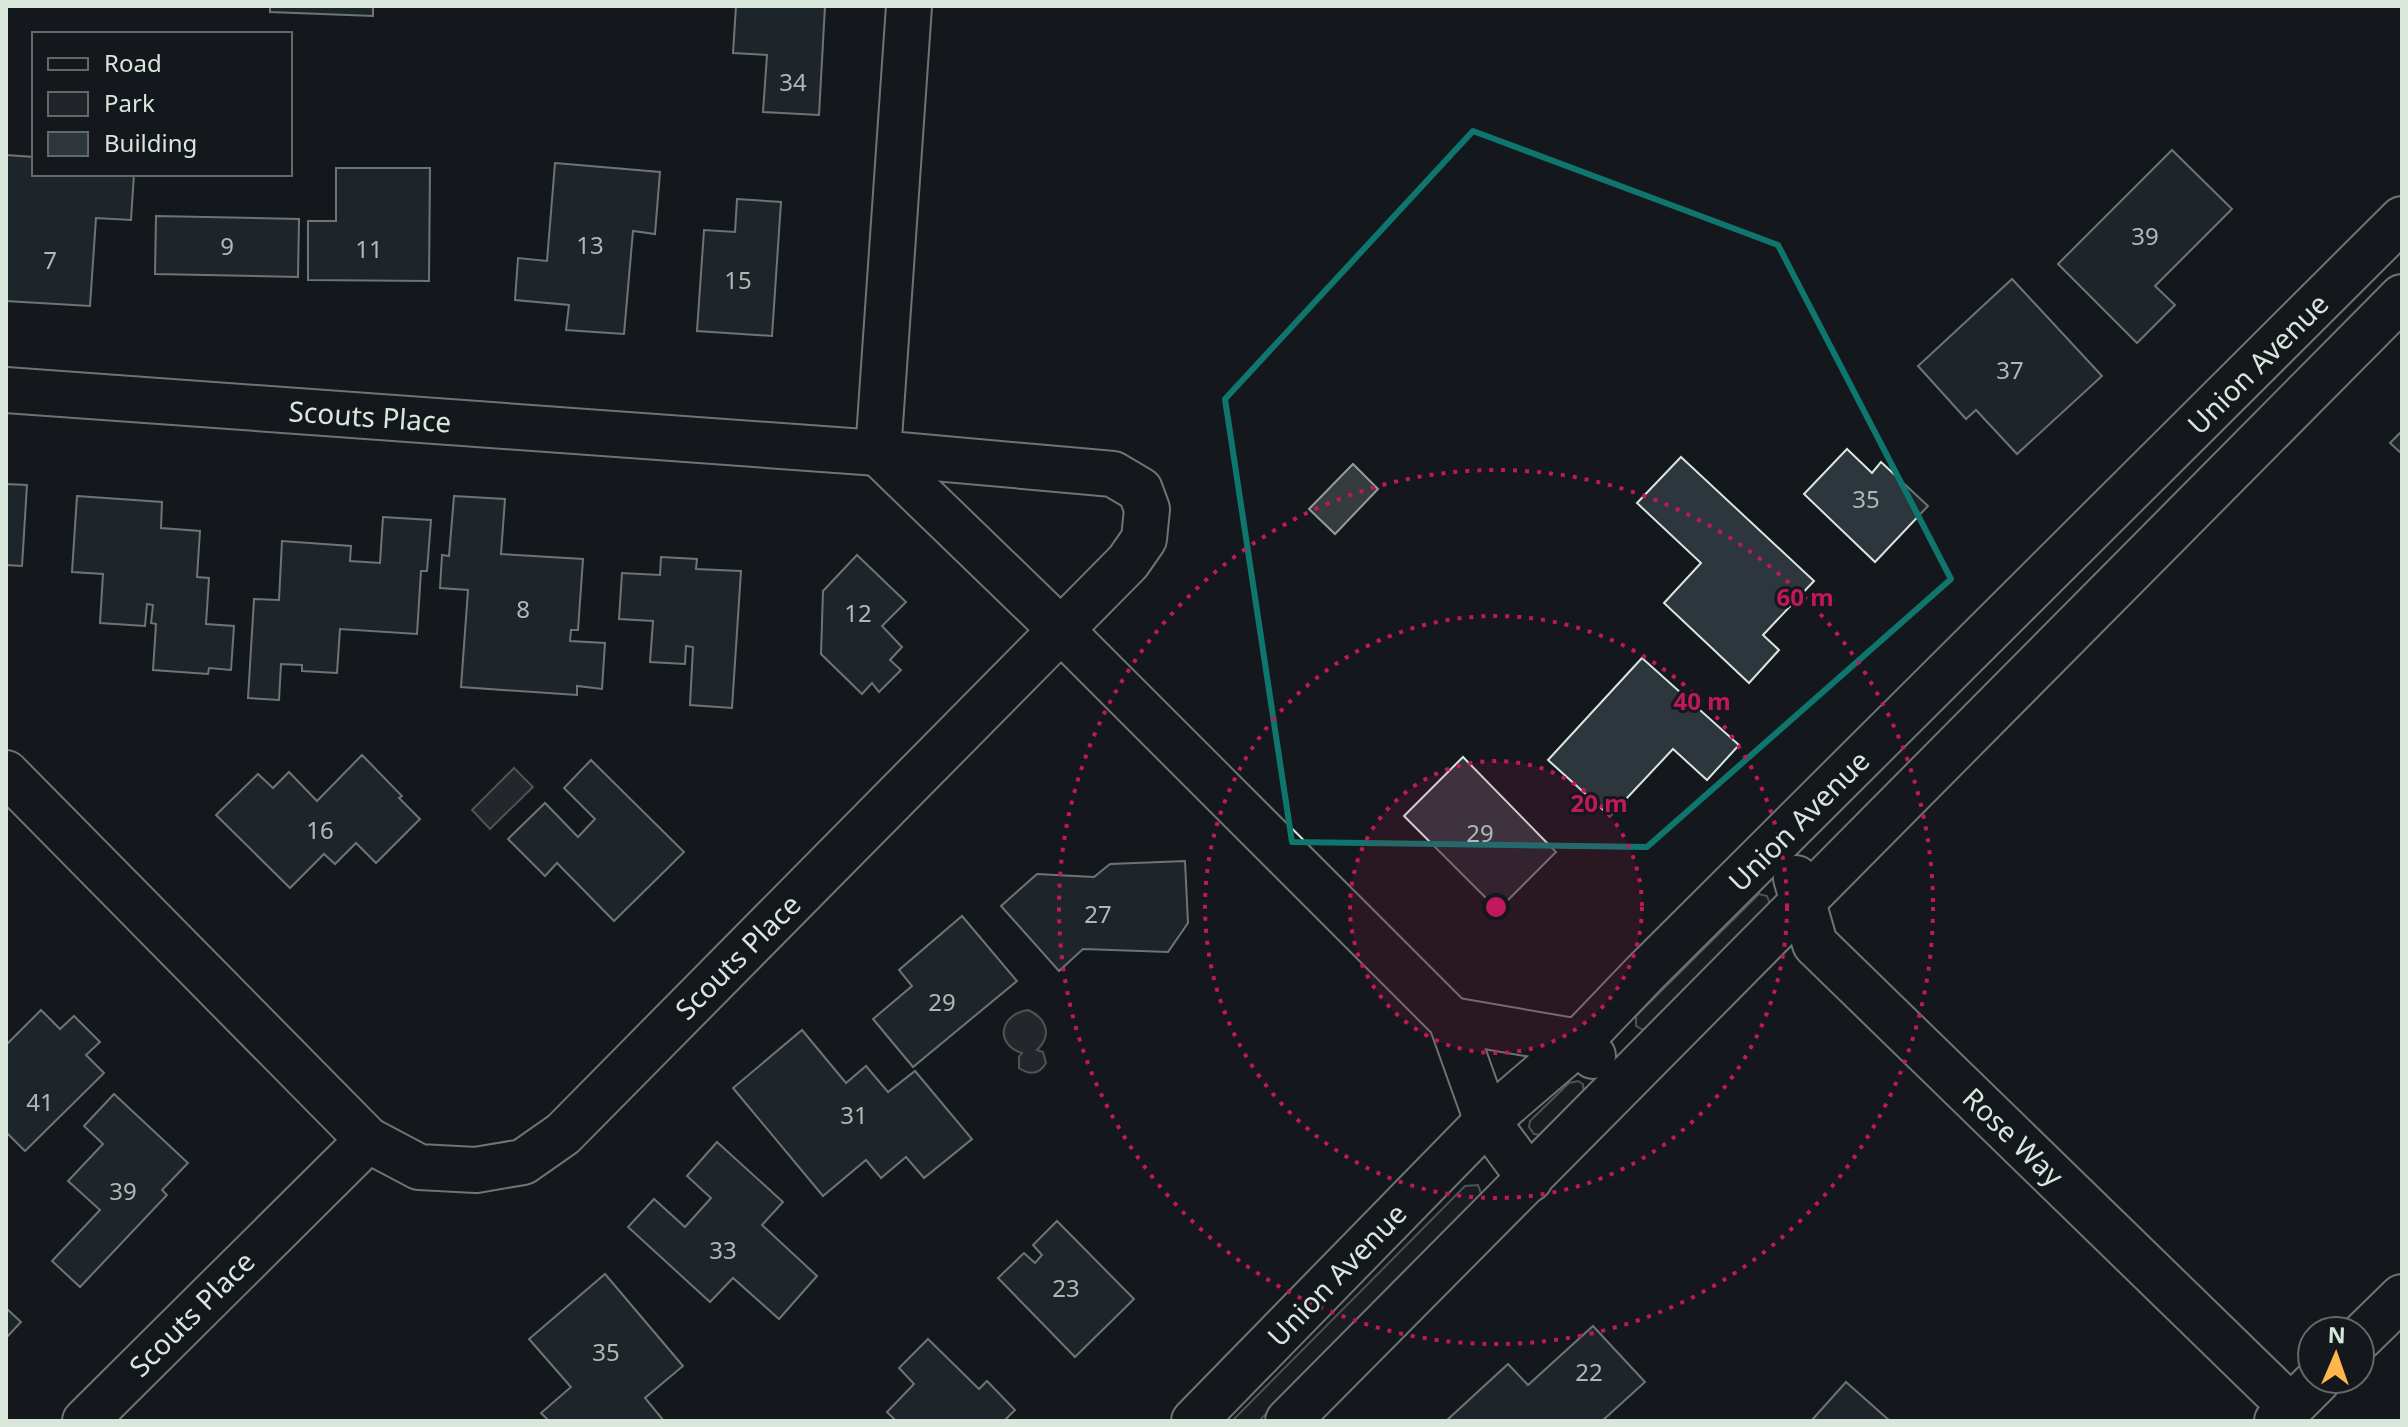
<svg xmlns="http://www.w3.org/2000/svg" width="2408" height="1427" viewBox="0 0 2408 1427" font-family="'Noto Sans',sans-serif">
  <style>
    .green { fill: #202428; stroke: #939e99; stroke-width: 2 }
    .water { fill: #363b3e; stroke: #939e99; stroke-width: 2 }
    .building { fill: #2c363c; stroke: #d8e6dc; stroke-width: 2 }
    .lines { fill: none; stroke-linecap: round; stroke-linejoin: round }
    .minor-casing { stroke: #d8e6dc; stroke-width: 48 }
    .minor { stroke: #14181c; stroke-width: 44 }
    .marked { fill: none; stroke: #0f766e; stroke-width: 6; stroke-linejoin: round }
    .ring { fill: none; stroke: #c2185b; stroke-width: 4; stroke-dasharray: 4 8 }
    .labels { text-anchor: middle; stroke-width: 6; stroke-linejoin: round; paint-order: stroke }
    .number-label { font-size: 24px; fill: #adbab4 }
    .street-label { font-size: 28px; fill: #d8e6dc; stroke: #14181c }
    .centre { fill: #c2185b; stroke: #14181c; stroke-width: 4 }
    .ring-label { font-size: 24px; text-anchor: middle; font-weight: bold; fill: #c2185b; stroke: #14181c; stroke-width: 6; stroke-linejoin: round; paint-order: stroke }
  </style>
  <rect width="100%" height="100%" fill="#14181c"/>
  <g class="green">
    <polygon points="1759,894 1767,896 1770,904 1649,1028 1643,1030 1636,1026 1636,1016"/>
    <polygon points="1578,1081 1583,1084 1584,1095 1540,1135 1534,1134 1529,1127 1530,1121 1569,1083"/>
    <polygon points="1478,1185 1482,1196 1259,1421 1232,1421 1465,1186"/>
  </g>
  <g class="water">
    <polygon points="1353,464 1378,489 1335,534 1309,509"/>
    <polygon points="514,768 533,787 490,829 472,810"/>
    <path d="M1028,1010C1046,1018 1053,1035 1037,1050L1043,1052L1046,1063C1039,1075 1029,1075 1019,1068V1057L1022,1053C994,1044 1000,1014 1028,1010Z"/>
  </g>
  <g class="building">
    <polygon points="270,6 373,6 373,16 270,12"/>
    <polygon points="736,6 825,6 819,115 763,112 767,55 733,53"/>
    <polygon points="2172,150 2232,209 2155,286 2175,305 2137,343 2058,264"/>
    <polygon points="6,155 34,157 34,174 134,174 131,220 96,218 90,306 6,301"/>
    <polygon points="555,163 660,172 655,234 633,231 624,334 566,330 569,305 515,300 518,258 547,261"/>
    <polygon points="336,168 430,168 429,281 308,280 308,221 336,221"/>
    <polygon points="737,199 781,202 772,336 697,331 704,230 735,232"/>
    <polygon points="156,216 299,219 298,277 155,274"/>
    <polygon points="2012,279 2102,376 2017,454 1976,410 1966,419 1918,366"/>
    <polygon points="2402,431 2402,454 2390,443"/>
    <polygon points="1847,449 1872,473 1881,462 1928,506 1875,562 1804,494"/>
    <polygon points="1681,457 1814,581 1763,635 1779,650 1749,683 1664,603 1701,563 1637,503"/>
    <polygon points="6,484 27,485 22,566 6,565"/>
    <polygon points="77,496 162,502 161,528 200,531 197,577 209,578 206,624 234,626 231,670 209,668 208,674 153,670 156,624 151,623 153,605 147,604 145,626 100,623 103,574 72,572"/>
    <polygon points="454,496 505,499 501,554 583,559 578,630 571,630 570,641 605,643 602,689 577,686 577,695 461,687 468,590 440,588 442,555 449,556"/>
    <polygon points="383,517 431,520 427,571 421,571 417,634 340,629 337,673 302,671 302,665 281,664 279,700 248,698 254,599 279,600 282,541 351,546 350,561 380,563"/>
    <polygon points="857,555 906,602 882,626 902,647 890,660 901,670 879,692 872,683 862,694 821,654 823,591"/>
    <polygon points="661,557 697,559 696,569 741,571 732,708 690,705 693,647 686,646 685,664 650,662 653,621 619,619 622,573 660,575"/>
    <polygon points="1642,658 1739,745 1707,780 1673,749 1610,816 1548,760"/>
    <polygon points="362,755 402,796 399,798 420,819 376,863 356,843 335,864 324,854 290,888 216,815 258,774 273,788 289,772 317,801"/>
    <polygon points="1463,757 1556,852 1498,910 1404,816"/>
    <polygon points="591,760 684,852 614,921 557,863 545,876 508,839 545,803 578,837 595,819 564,788"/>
    <polygon points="1185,861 1188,923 1168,952 1083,949 1059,971 1001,906 1037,874 1094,877 1110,864"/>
    <polygon points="962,916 1017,981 913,1067 873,1019 912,986 899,970"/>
    <polygon points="41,1010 60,1029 74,1016 100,1042 86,1055 104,1073 25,1151 6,1132 6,1045"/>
    <polygon points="802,1030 846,1083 866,1066 888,1092 915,1071 972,1139 924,1178 906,1157 881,1178 866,1160 823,1196 733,1088"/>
    <polygon points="114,1094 188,1163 162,1190 167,1195 80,1287 52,1261 100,1210 68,1181 103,1144 84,1126"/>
    <polygon points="717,1142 783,1202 762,1225 817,1276 779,1319 733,1278 710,1302 628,1227 654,1199 685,1227 711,1198 687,1176"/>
    <polygon points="1057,1221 1134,1299 1075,1357 998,1278 1024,1253 1035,1263 1042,1255 1033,1245"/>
    <polygon points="605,1274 683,1366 645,1398 664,1421 549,1421 541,1413 571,1387 529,1339"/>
    <polygon points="6,1308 21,1322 6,1338"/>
    <polygon points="1593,1326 1645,1382 1602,1421 1446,1421 1508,1364 1528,1385"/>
    <polygon points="928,1339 979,1389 987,1381 1015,1410 1004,1421 896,1421 887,1412 914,1384 899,1368"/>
    <polygon points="1846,1382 1890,1421 1811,1421"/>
  </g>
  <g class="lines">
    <defs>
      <g id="minor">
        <polyline points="6,390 878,453 1113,474 1140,490 1147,509 1144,539 1128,562 563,1134 523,1162 476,1170 419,1167 368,1140 6,773"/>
        <polyline points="878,453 1060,629 1451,1020 1487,1121 1530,1179"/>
        <polyline points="878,453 909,6"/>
        <polyline points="1796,878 1815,944 2291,1407"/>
        <polyline points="1451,1020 1579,1042 1593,1056"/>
        <polyline points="2360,1338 2402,1297"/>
        <polyline points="85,1421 368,1140"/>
        <polyline points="1194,1421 1487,1121 1579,1042 1644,974 2402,219"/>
        <polyline points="1288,1421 2402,297"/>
        <polyline points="2277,1421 2319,1379"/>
      </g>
    </defs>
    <use href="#minor" class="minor-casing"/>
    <use href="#minor" class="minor"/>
  </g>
  <path d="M0 0H2408V1427H0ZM1473,131L1778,245L1951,579L1647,847L1292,842L1225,399Z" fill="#14181c" fill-opacity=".55" fill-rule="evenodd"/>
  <path class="marked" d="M1473,131L1778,245L1951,579L1647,847L1292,842L1225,399Z"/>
  <circle cx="1496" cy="907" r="146" fill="#c2185b" fill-opacity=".12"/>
  <g class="ring">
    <circle cx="1496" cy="907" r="146"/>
    <circle cx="1496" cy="907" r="291"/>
    <circle cx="1496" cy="907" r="437"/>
  </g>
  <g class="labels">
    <g class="number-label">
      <text x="793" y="91">34</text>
      <text x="2145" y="245">39</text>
      <text x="590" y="254">13</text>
      <text x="227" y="255">9</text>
      <text x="369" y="258">11</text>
      <text x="50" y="269">7</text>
      <text x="738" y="289">15</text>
      <text x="2010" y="379">37</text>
      <text x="1866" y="508">35</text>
      <text x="523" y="618">8</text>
      <text x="858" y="622">12</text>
      <text x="320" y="839">16</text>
      <text x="1480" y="842">29</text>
      <text x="1098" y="923">27</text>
      <text x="942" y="1011">29</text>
      <text x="40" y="1111">41</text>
      <text x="854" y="1124">31</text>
      <text x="123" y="1200">39</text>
      <text x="723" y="1259">33</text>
      <text x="1066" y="1297">23</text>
      <text x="606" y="1361">35</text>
      <text x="1589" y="1381">22</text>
    </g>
    <g class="street-label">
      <text transform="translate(2258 364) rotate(-45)" y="10">Union Avenue</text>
      <text transform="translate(370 417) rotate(4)" y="10">Scouts Place</text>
      <text transform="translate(1799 821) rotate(-45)" y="10">Union Avenue</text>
      <text transform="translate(738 957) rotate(-45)" y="10">Scouts Place</text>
      <text transform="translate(2013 1137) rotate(44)" y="10">Rose Way</text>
      <text transform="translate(1337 1275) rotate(-46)" y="10">Union Avenue</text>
      <text transform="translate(192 1314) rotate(-45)" y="10">Scouts Place</text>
    </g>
  </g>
  <circle cx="1496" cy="907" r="12" class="centre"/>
  <g class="ring-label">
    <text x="1805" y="606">60 m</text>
    <text x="1702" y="710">40 m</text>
    <text x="1599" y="812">20 m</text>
  </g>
  <rect width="2408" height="1427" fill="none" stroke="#d8e6dc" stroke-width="16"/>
  <rect x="32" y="32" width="260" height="144" fill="#14181c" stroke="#626a69" stroke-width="2"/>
  <rect x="48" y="58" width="40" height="12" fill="#14181c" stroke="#626a69" stroke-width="2"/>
  <text x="104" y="72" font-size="24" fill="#d8e6dc">Road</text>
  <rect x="48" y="92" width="40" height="24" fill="#202428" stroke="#626a69" stroke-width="2"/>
  <text x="104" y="112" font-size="24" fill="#d8e6dc">Park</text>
  <rect x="48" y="132" width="40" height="24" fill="#2c363c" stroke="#626a69" stroke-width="2"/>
  <text x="104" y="152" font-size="24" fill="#d8e6dc">Building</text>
  <g transform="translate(2336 1355) rotate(2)"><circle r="38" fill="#14181c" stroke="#626a69" stroke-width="2"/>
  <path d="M0-6L14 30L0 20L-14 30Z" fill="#ffb74d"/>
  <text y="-12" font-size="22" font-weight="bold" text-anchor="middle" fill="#d8e6dc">N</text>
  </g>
</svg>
